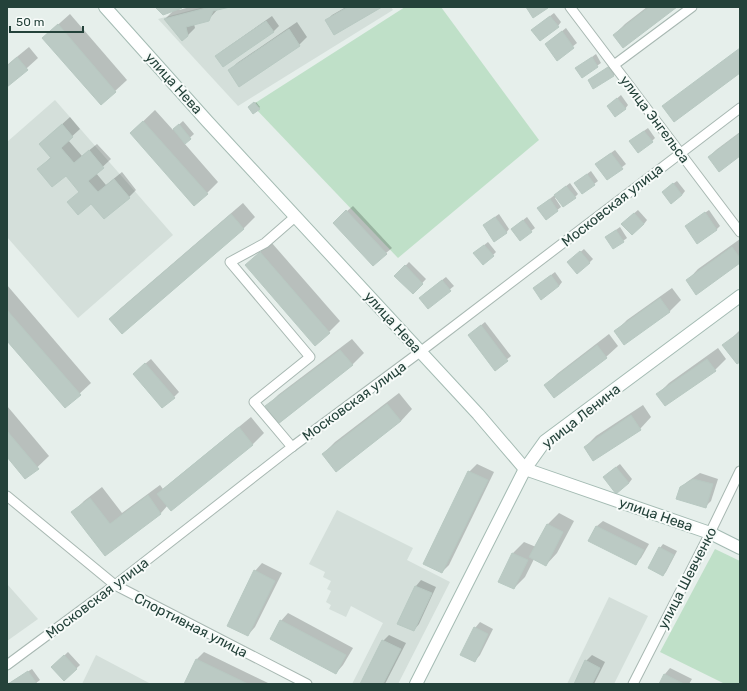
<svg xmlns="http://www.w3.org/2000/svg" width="747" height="691" viewBox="0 0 747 691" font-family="Rubik,sans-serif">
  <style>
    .built { fill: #d4dfda }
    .green { fill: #bfe0c8 }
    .shadow { fill: #0003 }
    .building { fill: #bbcac4; stroke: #b8c9c2 }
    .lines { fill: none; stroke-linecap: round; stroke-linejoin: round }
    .street-casing { stroke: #a8b8b2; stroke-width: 11 }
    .secondary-casing { stroke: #a4bbb3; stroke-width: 14 }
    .street { stroke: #fff; stroke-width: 9 }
    .secondary { stroke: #fff; stroke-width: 12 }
    .labels { text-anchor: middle; stroke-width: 4; stroke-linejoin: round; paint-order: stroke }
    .street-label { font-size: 14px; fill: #24423a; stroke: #f7fbf9 }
  </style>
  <rect width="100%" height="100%" fill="#e6efeb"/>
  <g class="built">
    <polygon points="204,7 391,7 393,10 238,106 158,19"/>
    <polygon points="55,100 173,235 78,318 7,237 7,142"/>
    <polygon points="337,510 413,548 407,560 450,582 398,684 352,684 383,623 351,606 346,617 329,609 331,605 326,602 331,591 327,589 331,581 323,577 325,572 309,564"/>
    <polygon points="7,584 38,619 7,641"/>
    <polygon points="609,597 648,616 614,684 567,684"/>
    <polygon points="96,655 151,684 82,684"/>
  </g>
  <g class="green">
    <polygon points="405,7 441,7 539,140 398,258 252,105"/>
    <polygon points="715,549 740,561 740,684 725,684 660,652"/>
  </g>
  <g class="shadow">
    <polygon points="156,7 182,7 179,10 190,7 226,7 218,9 208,20 194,24 195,28 188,35 165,19 174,10"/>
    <polygon points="346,7 380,7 326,21 332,15"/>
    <polygon points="647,7 676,7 614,35 625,24"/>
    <polygon points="554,13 561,22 558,26 536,27"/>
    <polygon points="70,14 127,80 101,104 43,38"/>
    <polygon points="272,16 279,26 273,32 217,56 222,51"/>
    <polygon points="297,22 307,37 299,45 239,86 229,71 237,63"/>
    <polygon points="566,28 577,43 557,59 546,44"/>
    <polygon points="29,47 38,58 7,86 7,65"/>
    <polygon points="596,54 601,63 582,76 577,68"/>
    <polygon points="612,65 617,72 613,76 589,80"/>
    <polygon points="621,95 628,105 625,109 608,106"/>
    <polygon points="256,102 260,107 254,113 249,107"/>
    <polygon points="155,110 173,130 183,121 194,134 184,143 218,182 207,193 131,133"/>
    <polygon points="70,117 80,129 68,140 82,156 97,144 111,159 96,173 106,185 122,172 136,190 129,197 80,191 66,174 39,169 51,157 40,144"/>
    <polygon points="648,128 655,138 652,141 634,138"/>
    <polygon points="740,132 740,155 709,157 716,150"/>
    <polygon points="615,150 626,164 607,179 600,161"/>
    <polygon points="591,171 598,181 594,184 579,180"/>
    <polygon points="677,181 685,191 682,195 667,188"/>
    <polygon points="570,183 578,194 575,197 556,197 555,198 561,207 546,219 542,205"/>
    <polygon points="243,203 255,217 244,228 122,333 110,319 121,308"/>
    <polygon points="353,206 392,248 386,253 340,217"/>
    <polygon points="638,210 647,220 644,224 626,220"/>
    <polygon points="709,210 720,226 716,230 686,226"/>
    <polygon points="499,214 509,229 506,233 488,222"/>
    <polygon points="527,217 535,228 531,231 512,229"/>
    <polygon points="620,227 627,238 623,241 606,237"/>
    <polygon points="740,239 740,261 687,281 698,269"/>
    <polygon points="271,242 340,321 329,332 246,265"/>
    <polygon points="488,242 496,252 493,255 478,250"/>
    <polygon points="584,249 593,259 589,263 572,259"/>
    <polygon points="409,262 426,279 413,293 396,276"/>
    <polygon points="555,272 562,282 559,286 534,288"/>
    <polygon points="446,277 454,286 428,307 424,294"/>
    <polygon points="7,285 91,383 65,407 7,340"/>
    <polygon points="672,288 681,300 670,311 625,343 616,331 627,320"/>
    <polygon points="485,322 511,356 495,369 469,335"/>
    <polygon points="740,330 740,361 724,346"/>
    <polygon points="609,334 618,346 606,357 555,396 546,385 557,374"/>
    <polygon points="352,339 364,353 353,364 279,423 267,406 278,395"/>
    <polygon points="718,348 726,359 715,370 658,394 669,383"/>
    <polygon points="151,359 179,392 174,397 140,368"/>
    <polygon points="399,393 412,409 401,421 323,454 335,442"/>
    <polygon points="643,405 651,417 640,429 585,447 596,436"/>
    <polygon points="7,406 49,456 26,478 7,456"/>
    <polygon points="251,417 264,433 253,444 171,509 168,505 161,513 105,555 73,512 84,501 102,487 122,513 160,485 163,489"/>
    <polygon points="477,464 494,472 449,565 442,572 469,472"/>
    <polygon points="620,464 632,479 629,483 607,474"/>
    <polygon points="700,473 718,479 711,501 705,507 681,488 687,482"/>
    <polygon points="559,513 574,521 557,553 546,565 534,559 525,577 514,588 513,553 524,542 536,547 548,524"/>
    <polygon points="603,521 649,544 641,558 635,564 590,541 597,526"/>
    <polygon points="663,544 677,551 666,572 663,575 660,548"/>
    <polygon points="262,563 282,573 255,627 248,635 255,571"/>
    <polygon points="421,580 436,587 419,624 414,630 399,623 416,586"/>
    <polygon points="288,613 353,648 343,665 336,673 281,621"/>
    <polygon points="480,622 493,629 480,655 475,661 475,628"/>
    <polygon points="389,635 406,643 385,684 361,684 383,641"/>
    <polygon points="68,652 80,665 64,680 52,667"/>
    <polygon points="204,652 268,683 268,684 185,684 196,660"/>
    <polygon points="592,655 605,662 594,684 575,684 586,661"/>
    <polygon points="670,668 692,679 689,684 660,684 665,674"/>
    <polygon points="32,669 40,680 36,683 8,684"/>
  </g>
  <g class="building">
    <polygon points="155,7 180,7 182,8 163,15"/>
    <polygon points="210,7 230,7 213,11 209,21 186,27 188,36 182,41 164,19"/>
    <polygon points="348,7 382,7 334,35 325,20"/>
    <polygon points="526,7 548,7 548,8 533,18"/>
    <polygon points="649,7 677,7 623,48 613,35"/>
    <polygon points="550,16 559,27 540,41 531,30"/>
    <polygon points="266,21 274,32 223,67 215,56"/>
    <polygon points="58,24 116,92 101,105 42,38"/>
    <polygon points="289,29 300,46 239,87 228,70"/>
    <polygon points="562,31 574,48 557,61 545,44"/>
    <polygon points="740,48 740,73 674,122 662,106"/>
    <polygon points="17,57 28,70 7,87 7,66"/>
    <polygon points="592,57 598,67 582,78 575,68"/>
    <polygon points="608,67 614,76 593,89 588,80"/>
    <polygon points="617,98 626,109 615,117 607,106"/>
    <polygon points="254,102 260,109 253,114 248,107"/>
    <polygon points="143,121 208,194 194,206 130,133"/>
    <polygon points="62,124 73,137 61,148 74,163 89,150 104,168 88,181 98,192 114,179 130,198 104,219 91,204 78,215 67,202 79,192 66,176 52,187 37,169 51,158 39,144"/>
    <polygon points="179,124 191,139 185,144 173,129"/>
    <polygon points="644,131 653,142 638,153 629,141"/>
    <polygon points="740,133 740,156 719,172 708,157"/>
    <polygon points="611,153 623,169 607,180 595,164"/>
    <polygon points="587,174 595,185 582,194 574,183"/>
    <polygon points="673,183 682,195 671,204 662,192"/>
    <polygon points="566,186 576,198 563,207 554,195"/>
    <polygon points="550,199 558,211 546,220 537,208"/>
    <polygon points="346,210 387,254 373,266 333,223"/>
    <polygon points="705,212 717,230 697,244 685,226"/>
    <polygon points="634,213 644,224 632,235 621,224"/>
    <polygon points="231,214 244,229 122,334 109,319"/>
    <polygon points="495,217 507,233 494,242 483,225"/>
    <polygon points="523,220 532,232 520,241 511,229"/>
    <polygon points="616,230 624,242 613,249 605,237"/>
    <polygon points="484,245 494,256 483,265 473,253"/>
    <polygon points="732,247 740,258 740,263 696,295 686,280"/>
    <polygon points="580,251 590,263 577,274 567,262"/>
    <polygon points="260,252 330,333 315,346 245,265"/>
    <polygon points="405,265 423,284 413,294 394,276"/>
    <polygon points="551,275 559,286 541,300 533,288"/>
    <polygon points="442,280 451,291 428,309 419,298"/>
    <polygon points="660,298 670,312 624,345 614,331"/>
    <polygon points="7,310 81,395 65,408 7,341"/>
    <polygon points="481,325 508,361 495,371 468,335"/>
    <polygon points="740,332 740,362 737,364 722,345"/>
    <polygon points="597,345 607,358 554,398 544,385"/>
    <polygon points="340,350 353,365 278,424 265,406"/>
    <polygon points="707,359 716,371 665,406 656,394"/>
    <polygon points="145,363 175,398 162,408 133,374"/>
    <polygon points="387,404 401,421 336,472 322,454"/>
    <polygon points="631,415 641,430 593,461 584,447"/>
    <polygon points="239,427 253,445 171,511 157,494"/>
    <polygon points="7,431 39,469 25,479 7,457"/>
    <polygon points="616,467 629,483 616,494 603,477"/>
    <polygon points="468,471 488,480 442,573 423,564"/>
    <polygon points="693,479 713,484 706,508 676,499 680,487"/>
    <polygon points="148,495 161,514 105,556 71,512 90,498 110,524"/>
    <polygon points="547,524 563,532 546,566 529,557"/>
    <polygon points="596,526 644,550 636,565 588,541"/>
    <polygon points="659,547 674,555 663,576 648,568"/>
    <polygon points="512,553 528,560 514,589 498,582"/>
    <polygon points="254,570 275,581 248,636 227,626"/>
    <polygon points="415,586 432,593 414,631 397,624"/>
    <polygon points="280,620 346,655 336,674 270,639"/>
    <polygon points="474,627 488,634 475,662 460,655"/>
    <polygon points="382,640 401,649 383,684 360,684"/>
    <polygon points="64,655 77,669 64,681 51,667"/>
    <polygon points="196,659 248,684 184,684"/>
    <polygon points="585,660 600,668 592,684 574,684"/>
    <polygon points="28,671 37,684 8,684"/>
    <polygon points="664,674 684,684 659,684"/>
  </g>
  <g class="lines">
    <defs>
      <g id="street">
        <polyline points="570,7 740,232"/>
        <polyline points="614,65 692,7"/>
        <polyline points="292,447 254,402 310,357 230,262 265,243 296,216"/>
        <polyline points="7,496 115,585 307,684"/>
        <polyline points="7,665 115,585 292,447 420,352 740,108"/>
        <polyline points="633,684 710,533 740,471"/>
      </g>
      <g id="secondary">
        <polyline points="105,7 207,121 478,414 525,469 710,533 740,548"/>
        <polyline points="416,684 525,469 545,441 740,296"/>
      </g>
    </defs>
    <use href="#street" class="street-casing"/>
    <use href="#secondary" class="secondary-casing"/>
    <use href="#street" class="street"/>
    <use href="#secondary" class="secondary"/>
  </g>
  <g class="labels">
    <g class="street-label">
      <text transform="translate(174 83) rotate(48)" y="5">улица Нева</text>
      <text transform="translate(655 119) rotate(53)" y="5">улица Энгельса</text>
      <text transform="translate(612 205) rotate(-38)" y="5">Московская улица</text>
      <text transform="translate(393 322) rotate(48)" y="5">улица Нева</text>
      <text transform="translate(354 401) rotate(-36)" y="5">Московская улица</text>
      <text transform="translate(581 416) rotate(-38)" y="5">улица Ленина</text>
      <text transform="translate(656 514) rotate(19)" y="5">улица Нева</text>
      <text transform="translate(687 578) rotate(-63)" y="5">улица Шевченко</text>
      <text transform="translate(97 598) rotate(-37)" y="5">Московская улица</text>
      <text transform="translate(191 625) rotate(27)" y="5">Спортивная улица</text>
    </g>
  </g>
  <rect width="747" height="691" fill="none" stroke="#24423a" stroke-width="16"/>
  <path d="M10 26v6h73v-6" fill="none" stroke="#24423a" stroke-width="2"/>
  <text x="16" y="26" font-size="12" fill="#24423a" stroke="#f7fbf9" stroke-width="3" paint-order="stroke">50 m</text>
</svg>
